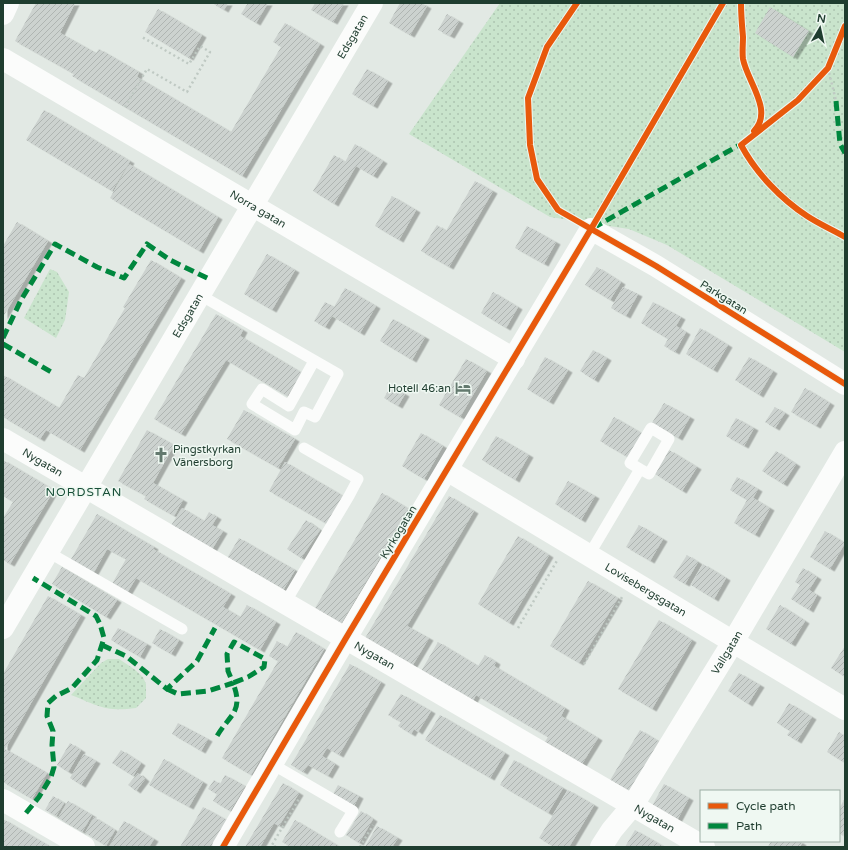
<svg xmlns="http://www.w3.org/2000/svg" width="848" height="850" viewBox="0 0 848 850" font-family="'Varela Round',sans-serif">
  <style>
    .grass { fill: url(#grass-dots) }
    .building { fill: url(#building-hatch); filter: url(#shadow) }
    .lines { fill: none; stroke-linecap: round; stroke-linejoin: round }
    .path { stroke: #bfc9c3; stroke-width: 2.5; stroke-dasharray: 2 3; stroke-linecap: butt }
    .service { stroke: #fbfcfb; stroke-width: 11 }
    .minor { stroke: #fbfcfb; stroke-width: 22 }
    .quiet { stroke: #00873e; stroke-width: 5; stroke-dasharray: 10 5; stroke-linecap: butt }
    .cycleway-casing { stroke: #eff8f2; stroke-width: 8 }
    .cycleway { stroke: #e8590c; stroke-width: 6 }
    .labels { text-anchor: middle; stroke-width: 3; stroke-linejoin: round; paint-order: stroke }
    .street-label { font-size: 11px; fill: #1f3d2f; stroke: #eff8f2 }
    .poi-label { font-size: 11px; fill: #1f3d2f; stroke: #eff8f2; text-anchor: end }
    .neighbourhood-label { font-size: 12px; letter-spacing: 1px; fill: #195039; stroke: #eff8f2 }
  </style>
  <defs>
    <pattern id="grass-dots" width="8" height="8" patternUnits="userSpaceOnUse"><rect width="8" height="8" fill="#c9e4cc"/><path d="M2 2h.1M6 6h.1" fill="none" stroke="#acc4b0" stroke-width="1.8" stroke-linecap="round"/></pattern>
    <pattern id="building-hatch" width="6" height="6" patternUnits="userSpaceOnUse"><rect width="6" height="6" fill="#ccd2cf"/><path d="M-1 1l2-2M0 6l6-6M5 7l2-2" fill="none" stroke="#afb5b2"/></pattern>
    <filter id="shadow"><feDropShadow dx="4.5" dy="2.5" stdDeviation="0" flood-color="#0004"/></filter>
  </defs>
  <rect width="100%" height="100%" fill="#e2e9e4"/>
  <g class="grass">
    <polygon points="500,3 845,3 845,352 667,245 629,229 550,217 409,134"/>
    <polygon points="50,269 57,272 69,292 65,320 56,338 24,318"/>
    <path d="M108,659H119L134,669L143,677L146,684V698L136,708C105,712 99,706 71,695L101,663Z"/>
  </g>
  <g class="building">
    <polygon points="36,3 75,3 60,33 96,53 99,49 139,72 137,77 231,132 281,47 273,42 285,23 320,44 242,176 72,76 74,74 15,41"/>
    <polygon points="212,3 228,3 224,10"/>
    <polygon points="248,3 268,3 256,23 241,14"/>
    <polygon points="315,3 344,3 333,22 311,10"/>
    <polygon points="400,3 421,3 427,6 410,35 389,23"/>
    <polygon points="770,7 809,31 793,57 755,33"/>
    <polygon points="158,9 202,35 189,58 145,32"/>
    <polygon points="447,14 459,21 450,36 438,30"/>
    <polygon points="367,69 388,81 373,106 352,94"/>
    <polygon points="44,110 130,161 112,191 26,140"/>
    <polygon points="355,144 383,161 373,176 356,166 334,204 313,191 334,155 345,162"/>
    <polygon points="129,164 218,217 199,251 110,198"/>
    <polygon points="475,181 493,191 449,267 421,251 437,225 446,231"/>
    <polygon points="392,196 416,210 399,240 375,226"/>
    <polygon points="17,222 48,241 3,317 3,246"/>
    <polygon points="527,226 556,242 544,264 515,248"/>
    <polygon points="267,254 295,270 272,310 244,294"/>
    <polygon points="151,260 181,278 80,450 46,430 40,439 3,417 3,375 59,408 78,375 84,378 125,308 123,307"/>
    <polygon points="597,267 621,282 610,300 585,285"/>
    <polygon points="623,287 638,294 626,316 611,308"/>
    <polygon points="345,288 376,306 360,333 332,316 325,327 314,321 325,302 334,307"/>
    <polygon points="493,292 518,307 506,328 481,313"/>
    <polygon points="653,302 681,317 676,326 686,332 675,352 664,346 668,339 641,323"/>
    <polygon points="216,314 243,330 240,336 302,373 287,396 226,360 181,434 154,419"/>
    <polygon points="393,319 425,337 412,360 380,341"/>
    <polygon points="700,328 728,345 713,370 686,354"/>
    <polygon points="593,350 607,358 594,380 580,371"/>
    <polygon points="545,357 568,370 549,402 527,389"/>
    <polygon points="749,357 773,371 759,395 735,380"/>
    <polygon points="466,359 487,371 460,417 439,405"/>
    <polygon points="391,386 405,394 398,406 384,398"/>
    <polygon points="805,388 830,403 816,426 791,412"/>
    <polygon points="664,403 690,417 678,438 652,423"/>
    <polygon points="775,407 785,413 775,428 765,422"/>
    <polygon points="244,410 295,439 278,468 227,439"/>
    <polygon points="614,417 643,434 629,458 600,441"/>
    <polygon points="736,418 754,428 744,446 726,436"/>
    <polygon points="147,430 174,445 153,483 183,500 174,516 144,499 146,496 118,481"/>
    <polygon points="421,433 443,446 424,479 402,466"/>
    <polygon points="496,436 529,455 515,480 482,460"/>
    <polygon points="669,450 697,467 682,491 655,474"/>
    <polygon points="776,451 796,464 783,484 762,471"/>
    <polygon points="3,460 54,490 10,564 3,560 3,518 13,502 3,496"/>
    <polygon points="285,462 343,496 327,524 269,491"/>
    <polygon points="737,477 758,489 753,498 770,508 755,535 734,523 747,500 730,490"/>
    <polygon points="568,481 595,496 581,520 555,504"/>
    <polygon points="382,493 409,509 340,625 314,610"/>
    <polygon points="449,496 474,511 407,626 429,638 411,668 364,640"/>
    <polygon points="182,508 204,521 209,512 217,517 212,525 223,531 211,551 170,527"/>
    <polygon points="97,514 154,547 153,549 231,594 223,607 240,617 247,605 276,622 260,650 136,578 127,593 112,584 126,559 107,549 93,574 70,561"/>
    <polygon points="306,520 320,530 301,558 287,549"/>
    <polygon points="639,525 663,539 650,561 626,547"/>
    <polygon points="825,531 845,543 830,569 810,557"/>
    <polygon points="518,536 549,555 509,623 478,604"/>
    <polygon points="239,538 295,570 282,592 226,560"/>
    <polygon points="687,555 698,562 685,584 673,577"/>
    <polygon points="703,564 726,578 714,599 691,585"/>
    <polygon points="62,567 117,600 106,617 52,584"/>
    <polygon points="803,568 817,577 809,590 817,595 809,610 791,599 800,585 795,582"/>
    <polygon points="588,581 618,598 579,663 550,646"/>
    <polygon points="48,596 81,615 5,749 47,773 32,799 3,782 3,674"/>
    <polygon points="780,605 805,621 791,644 766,629"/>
    <polygon points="659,620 692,640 652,709 618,689"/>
    <polygon points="118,628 147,644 140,657 111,640"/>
    <polygon points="160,629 179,640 171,654 152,643"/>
    <polygon points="296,632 324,649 251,775 222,758 278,661 269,656 277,641 287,647"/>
    <polygon points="438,642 478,666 485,655 496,662 494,666 565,708 561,716 598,738 580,767 543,745 548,737 476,695 471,704 420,673"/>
    <polygon points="845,646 845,677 831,668"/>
    <polygon points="350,664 381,682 339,755 327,748 322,756 335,764 328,776 308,765 303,772 291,765"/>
    <polygon points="739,673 760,685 748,704 728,691"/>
    <polygon points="401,694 431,711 418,732 414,729 411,734 398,726 401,722 388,715"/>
    <polygon points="789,703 812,717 797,741 787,735 790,731 777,723"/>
    <polygon points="440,715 505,753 490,778 425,740"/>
    <polygon points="178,723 208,739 201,751 172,734"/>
    <polygon points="640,730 663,744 632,796 609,782"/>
    <polygon points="839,732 845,736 845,763 827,752"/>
    <polygon points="70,743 81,750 68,772 57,765"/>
    <polygon points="121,750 141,763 133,776 112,763"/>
    <polygon points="84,754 96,761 81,785 70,778"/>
    <polygon points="164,759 203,782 189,807 149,785"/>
    <polygon points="514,760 563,788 548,813 500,785"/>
    <polygon points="138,773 145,779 136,791 128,785"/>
    <polygon points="225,775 245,786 230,811 213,801 217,794 208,789 214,780 220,784"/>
    <polygon points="283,783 299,793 279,826 274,823 260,847 245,847"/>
    <polygon points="664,784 689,798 676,822 651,808"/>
    <polygon points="338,785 359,796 353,808 332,796"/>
    <polygon points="568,790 594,805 569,847 554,847 539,838"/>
    <polygon points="53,796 64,803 56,816 45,810"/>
    <polygon points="845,798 845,832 843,836 839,833 839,809"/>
    <polygon points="68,801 92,815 82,832 58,818"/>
    <polygon points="203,807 227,820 211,847 180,847"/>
    <polygon points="361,811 373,819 359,843 346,835"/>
    <polygon points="94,817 115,830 106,846 85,833"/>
    <polygon points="3,819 51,847 3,847"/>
    <polygon points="295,820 340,847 291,847 282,842"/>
    <polygon points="124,821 154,839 149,847 109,847"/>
    <polygon points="377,826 398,838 392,847 365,847"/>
    <polygon points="635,830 663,846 662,847 625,847"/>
    <polygon points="771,841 799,841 802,843 800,847 768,847"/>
  </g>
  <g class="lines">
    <g class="path">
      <polyline points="828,68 836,101"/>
      <polyline points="125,107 147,69 187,92 210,52 200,46 189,64 142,37"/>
      <polyline points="518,628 558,559"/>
      <polyline points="584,664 622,597"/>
      <polyline points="276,847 272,845 300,797"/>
      <polyline points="360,847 373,825"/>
    </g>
    <g class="service">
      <polyline points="200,295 338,374 315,417 304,412 295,430 252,404 262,389 289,406 314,361"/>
      <polyline points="48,552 182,629"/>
      <polyline points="589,555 640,469 630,463 651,428 669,439 649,474 640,469"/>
      <polyline points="285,603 349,496 358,479 304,448"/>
      <polyline points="272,764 353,811 340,832"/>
    </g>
    <g class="minor">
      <polyline points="3,14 8,3"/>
      <path id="s1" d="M3,59L514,359"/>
      <path id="s2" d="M3,439L704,847"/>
      <path id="s3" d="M447,470L845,709"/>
      <path id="s4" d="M3,628L372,3"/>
      <polyline points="3,800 84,847"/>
      <polyline points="223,847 346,638 591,229 656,266 845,384"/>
      <path id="s5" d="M601,847L612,830L633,805L733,642L845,452"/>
    </g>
    <g class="quiet">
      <polyline points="836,101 840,144 845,153"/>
      <polyline points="593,228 743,143"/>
      <polyline points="3,338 21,300 55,244 97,267 124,278 147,244 170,260 209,279"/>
      <polyline points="3,344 53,373"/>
      <polyline points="102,645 126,656 167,689 197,661 215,628"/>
      <path d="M167,689L178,694L208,691L233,683L228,671L227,654L234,642L265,659L264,667L248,677L233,683C244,712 230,714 217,736"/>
      <polyline points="26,813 39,797 51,777 54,767 52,745 53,731 47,716 48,703 56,696 72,688 97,660 104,638 100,624 96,616 33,578"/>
    </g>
    <defs>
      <g id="cycleway">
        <polyline points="577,3 547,47 528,98 530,145 537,179 558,210 656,266 845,384"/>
        <path d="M741,3C741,14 742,26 743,37C743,44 742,52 743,59C747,81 774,111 754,131"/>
        <path d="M845,26L828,68L798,100L741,145C756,173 781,199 807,216C819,224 833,230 845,237"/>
        <polyline points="223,847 346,638 591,229 723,3"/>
      </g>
    </defs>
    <use href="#cycleway" class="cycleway-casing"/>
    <use href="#cycleway" class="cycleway"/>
  </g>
  <defs>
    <symbol id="hotel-bare" viewBox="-9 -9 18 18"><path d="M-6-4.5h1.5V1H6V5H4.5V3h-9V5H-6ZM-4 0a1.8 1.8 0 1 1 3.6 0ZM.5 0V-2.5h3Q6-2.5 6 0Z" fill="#63796e" stroke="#eff8f2" stroke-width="2.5" paint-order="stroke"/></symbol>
    <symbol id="church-bare" viewBox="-9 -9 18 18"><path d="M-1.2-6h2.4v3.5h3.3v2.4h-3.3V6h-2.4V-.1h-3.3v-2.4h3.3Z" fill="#63796e" stroke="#eff8f2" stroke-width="2.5" paint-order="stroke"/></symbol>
  </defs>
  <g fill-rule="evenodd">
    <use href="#hotel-bare" x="452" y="377" width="22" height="22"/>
    <use href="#church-bare" x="150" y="444" width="22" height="22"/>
  </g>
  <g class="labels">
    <g class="street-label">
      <text dy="4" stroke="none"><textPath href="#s4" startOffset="687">Edsgatan</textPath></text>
      <text dy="4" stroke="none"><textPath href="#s1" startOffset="296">Norra gatan</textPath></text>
      <text transform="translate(724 297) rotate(32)" y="4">Parkgatan</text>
      <text dy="4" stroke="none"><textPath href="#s4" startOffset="363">Edsgatan</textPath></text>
      <text dy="4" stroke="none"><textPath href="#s2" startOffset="46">Nygatan</textPath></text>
      <text transform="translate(398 532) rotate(-59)" y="4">Kyrkogatan</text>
      <text dy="4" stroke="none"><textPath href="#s3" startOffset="232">Lovisebergsgatan</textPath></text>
      <text dy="4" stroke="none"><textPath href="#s5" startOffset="232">Vallgatan</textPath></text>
      <text dy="4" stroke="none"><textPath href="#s2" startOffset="430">Nygatan</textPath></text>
      <text dy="4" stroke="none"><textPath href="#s2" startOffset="754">Nygatan</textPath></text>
    </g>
    <g class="poi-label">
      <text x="451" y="392">Hotell 46:an</text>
      <text x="173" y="453" text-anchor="start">Pingstkyrkan<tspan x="173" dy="13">Vänersborg</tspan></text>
    </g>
    <g class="neighbourhood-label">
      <text x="84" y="496">NORDSTAN</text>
    </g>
  </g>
  <rect width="848" height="850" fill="none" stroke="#1f3d2f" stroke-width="8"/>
  <rect x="700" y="790" width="140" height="52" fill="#eff8f2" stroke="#9cada4"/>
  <rect x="708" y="803" width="20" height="6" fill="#e8590c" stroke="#9cada4"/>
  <text x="736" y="810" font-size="12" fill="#1f3d2f">Cycle path</text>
  <rect x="708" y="823" width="20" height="6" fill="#00873e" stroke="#9cada4"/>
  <text x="736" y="830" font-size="12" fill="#1f3d2f">Path</text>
  <g transform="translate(820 28) rotate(9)" stroke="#eff8f2" stroke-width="3" paint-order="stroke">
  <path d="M0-3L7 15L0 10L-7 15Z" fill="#1f3d2f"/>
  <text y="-6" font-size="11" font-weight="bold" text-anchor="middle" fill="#1f3d2f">N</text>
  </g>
</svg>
